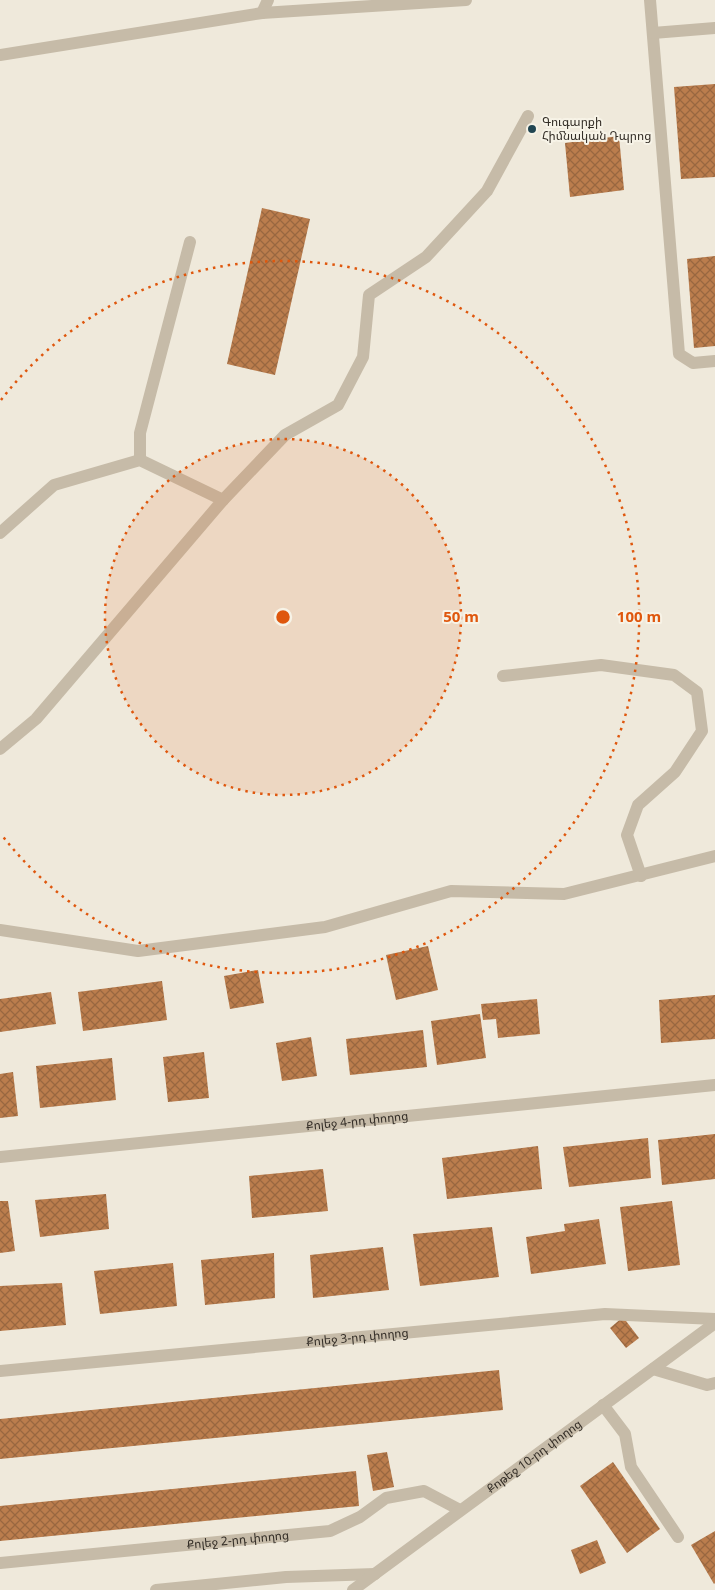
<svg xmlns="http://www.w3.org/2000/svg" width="715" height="1590" viewBox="0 0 715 1590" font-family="'Noto Sans','Noto Sans Armenian',sans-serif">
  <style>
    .building { fill: url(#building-cross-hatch) }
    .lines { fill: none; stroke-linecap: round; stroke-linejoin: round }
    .minor { stroke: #c6bba8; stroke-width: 12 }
    .ring { fill: none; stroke: #df570d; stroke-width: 2.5; stroke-dasharray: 2.5 5 }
    .poi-dot { fill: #214551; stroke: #f7f3e7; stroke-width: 2 }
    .labels { text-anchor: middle; stroke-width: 4; stroke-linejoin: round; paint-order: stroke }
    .poi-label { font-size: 12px; fill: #342e27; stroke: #f7f3e7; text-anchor: start }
    .street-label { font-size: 12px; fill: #342e27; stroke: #f7f3e7 }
    .centre { fill: #df570d; stroke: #f7f3e7; stroke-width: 2.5 }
    .ring-label { font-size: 15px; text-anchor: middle; font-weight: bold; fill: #df570d; stroke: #f7f3e7; stroke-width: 4; stroke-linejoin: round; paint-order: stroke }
  </style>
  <defs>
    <pattern id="building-cross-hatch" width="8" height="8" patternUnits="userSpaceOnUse" patternTransform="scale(1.25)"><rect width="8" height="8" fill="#bb7d4d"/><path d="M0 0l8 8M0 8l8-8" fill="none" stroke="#996740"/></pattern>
  </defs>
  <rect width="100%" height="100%" fill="#efe9db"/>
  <g class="building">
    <polygon points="715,84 715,177 681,179 674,87"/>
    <polygon points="619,136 624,190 570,197 565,143"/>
    <polygon points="262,208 310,219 275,375 227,364"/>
    <polygon points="715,256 715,346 694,348 687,259"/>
    <polygon points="428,946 438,990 396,1000 386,955"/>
    <polygon points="258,970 264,1003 230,1009 224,976"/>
    <polygon points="162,981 167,1020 83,1031 78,992"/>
    <polygon points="51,992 56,1024 0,1032 0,999"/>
    <polygon points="715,995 715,1039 661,1043 659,1000"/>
    <polygon points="537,999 540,1034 498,1038 496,1019 483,1020 481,1004"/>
    <polygon points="480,1014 486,1058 437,1065 431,1021"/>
    <polygon points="423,1030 427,1067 350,1075 346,1039"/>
    <polygon points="311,1037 317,1076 282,1081 276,1043"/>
    <polygon points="204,1052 209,1098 168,1102 163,1057"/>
    <polygon points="112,1058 116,1100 40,1108 36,1066"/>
    <polygon points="13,1072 18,1116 0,1118 0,1074"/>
    <polygon points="715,1134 715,1179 662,1185 658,1140"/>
    <polygon points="648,1138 651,1178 569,1187 563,1147"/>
    <polygon points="538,1146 542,1189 447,1199 442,1158"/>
    <polygon points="323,1169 328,1211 252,1218 249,1176"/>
    <polygon points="106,1194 109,1229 40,1237 35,1200"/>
    <polygon points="0,1201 8,1201 15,1251 0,1253"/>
    <polygon points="672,1201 680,1265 628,1271 620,1207"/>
    <polygon points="599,1219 606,1264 531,1274 526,1237 565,1231 564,1224"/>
    <polygon points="492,1227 499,1277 420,1286 413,1234"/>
    <polygon points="383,1247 389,1290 313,1298 310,1255"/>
    <polygon points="274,1253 275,1298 205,1305 201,1260"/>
    <polygon points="173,1263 177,1306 100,1314 94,1271"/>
    <polygon points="62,1283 66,1325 0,1331 0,1286"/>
    <polygon points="623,1317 639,1338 626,1348 610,1328"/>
    <polygon points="499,1370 503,1410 0,1459 0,1419"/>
    <polygon points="387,1452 394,1487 373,1491 367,1455"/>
    <polygon points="613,1462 660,1529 627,1553 580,1486"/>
    <polygon points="356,1471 359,1506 0,1541 0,1506"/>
    <polygon points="715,1531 715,1583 714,1584 691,1545"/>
    <polygon points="597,1540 606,1563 580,1574 571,1550"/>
  </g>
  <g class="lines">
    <g class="minor">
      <polyline points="650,0 679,354 693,363 715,361"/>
      <polyline points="262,13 268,0"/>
      <polyline points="653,33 715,28"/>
      <polyline points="0,55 262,13 466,0"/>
      <polyline points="140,460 140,433 190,242"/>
      <polyline points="223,500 285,435 338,405 363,357 369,295 426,257 487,191 528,116"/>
      <polyline points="0,533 54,485 140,460 223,500 36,719 0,749"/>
      <polyline points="503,676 601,665 674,675 697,692 702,731 675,772 638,805 627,835 641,876"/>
      <polyline points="0,930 138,951 325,927 451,891 564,894 715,856"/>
      <path id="s1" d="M0,1157L715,1085"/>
      <polyline points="653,1369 707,1385 715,1383"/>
      <path id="s2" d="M0,1371L605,1314L715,1319"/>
      <polyline points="603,1405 625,1434 631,1467 678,1537"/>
      <path id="s3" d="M0,1563L330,1531L360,1517L386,1498L424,1491L460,1510"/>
      <polyline points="156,1590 286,1577 375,1574"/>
      <path id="s4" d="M353,1590L715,1323"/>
    </g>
  </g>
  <circle cx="283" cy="617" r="178" fill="#df570d" fill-opacity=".12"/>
  <g class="ring">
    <circle cx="283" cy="617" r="178"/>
    <path d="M1 400A356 356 0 1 1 1 834"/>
  </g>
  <circle class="poi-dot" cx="532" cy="129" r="5"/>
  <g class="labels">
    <g class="poi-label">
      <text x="542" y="126">Գուգարքի<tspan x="542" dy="14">Հիմնական Դպրոց</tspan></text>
    </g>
    <g class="street-label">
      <text dy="4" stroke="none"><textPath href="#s1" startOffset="359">Քոլեջ 4-րդ փողոց</textPath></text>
      <text dy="4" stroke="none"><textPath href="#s2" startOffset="359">Քոլեջ 3-րդ փողոց</textPath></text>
      <text dy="4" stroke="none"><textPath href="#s4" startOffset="225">Քոթեջ 10-րդ փողոց</textPath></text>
      <text dy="4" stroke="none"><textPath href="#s3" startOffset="239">Քոլեջ 2-րդ փողոց</textPath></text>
    </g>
  </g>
  <circle cx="283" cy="617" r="8" class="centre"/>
  <g class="ring-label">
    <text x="461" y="622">50 m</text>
    <text x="639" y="622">100 m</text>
  </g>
</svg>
